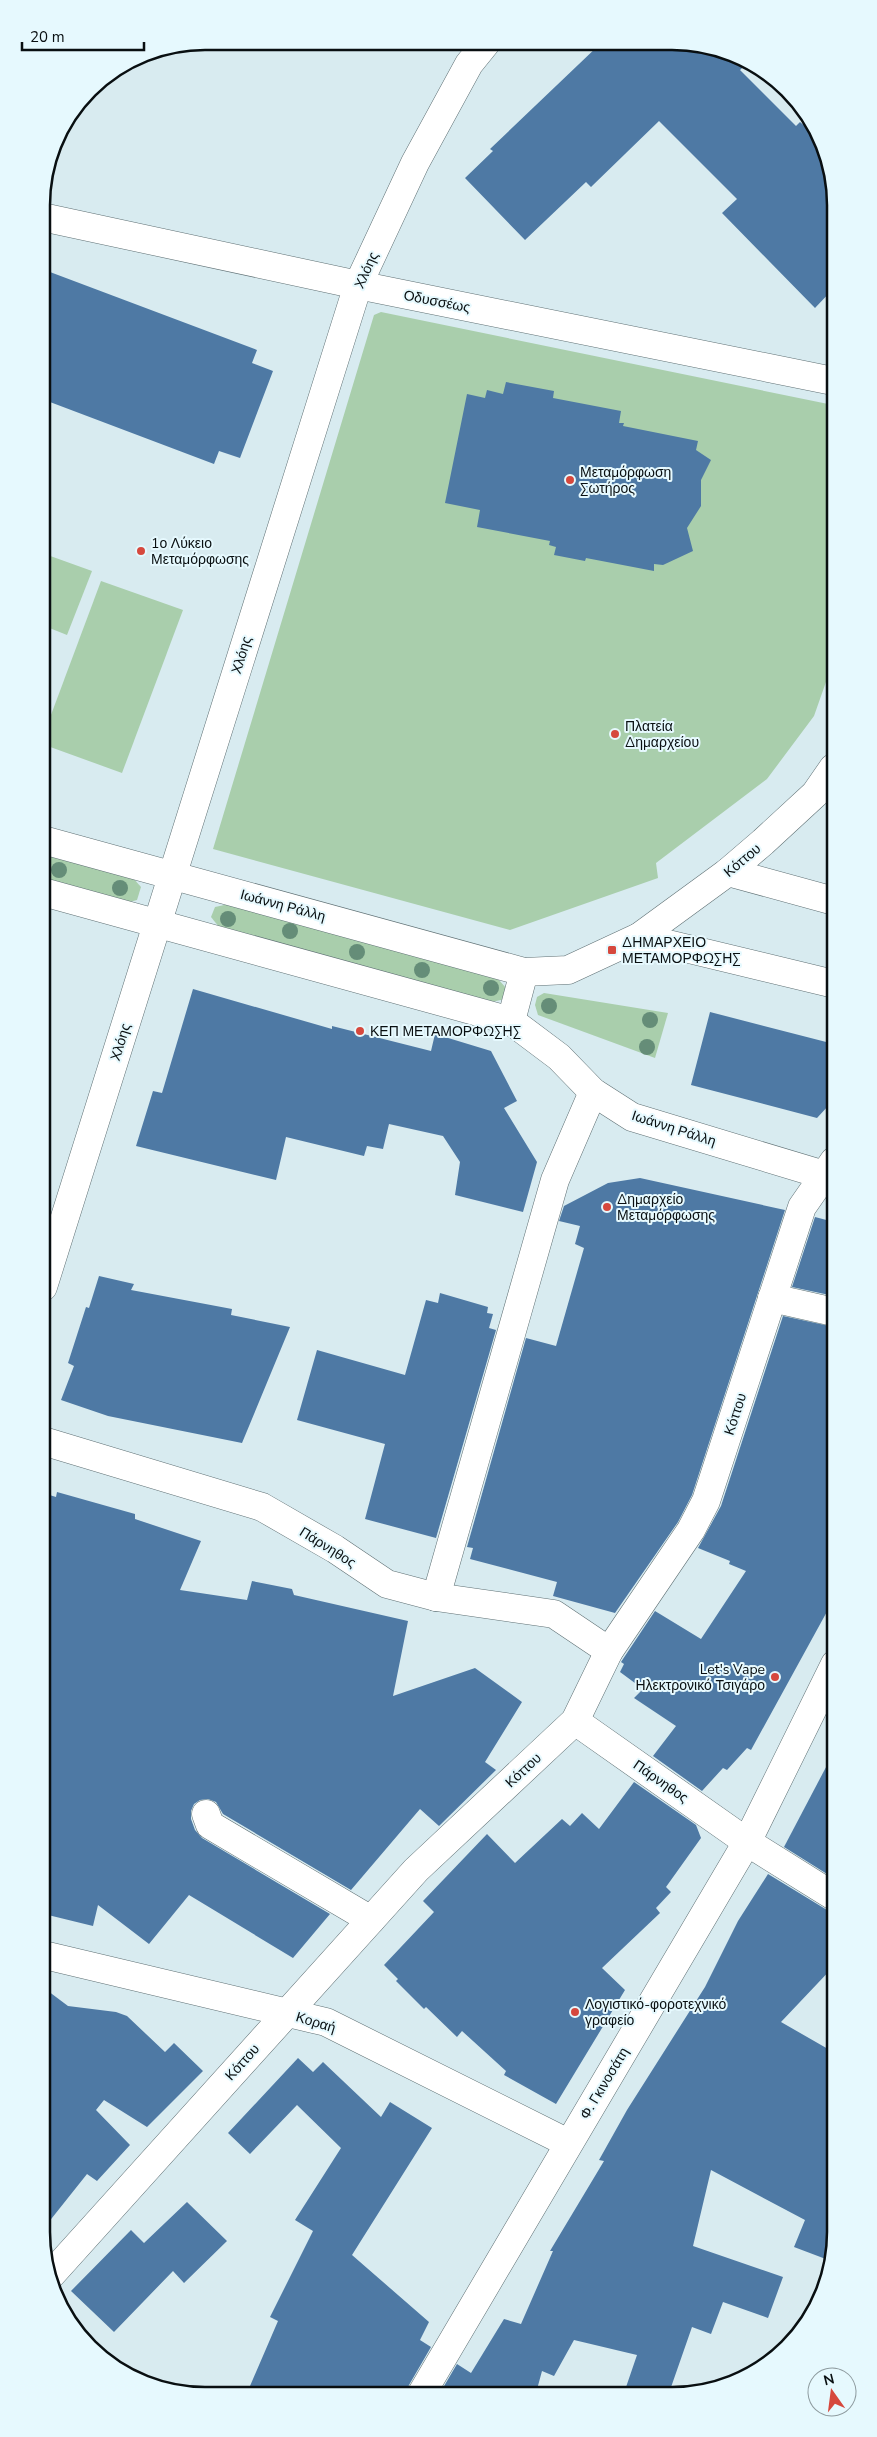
<svg xmlns="http://www.w3.org/2000/svg" width="877" height="2437" viewBox="0 0 877 2437" font-family="'Nunito Sans',sans-serif">
  <style>
    .green { fill: #a9ceac }
    .building { fill: #4e79a4 }
    .lines { fill: none; stroke-linecap: round; stroke-linejoin: round }
    .pedestrian-casing { stroke: #5f7074; stroke-width: 29 }
    .minor-casing { stroke: #5f7074; stroke-width: 29 }
    .secondary-casing { stroke: #5f7074; stroke-width: 29 }
    .pedestrian { stroke: #fff; stroke-width: 28 }
    .minor { stroke: #fff; stroke-width: 28 }
    .secondary { stroke: #fff; stroke-width: 28 }
    .tree { fill: #658d78 }
    .poi-dot { fill: #d6483d; stroke: #e6f9fe; stroke-width: 2 }
    .labels { text-anchor: middle; stroke-width: 4; stroke-linejoin: round; paint-order: stroke }
    .street-label { font-size: 14px; fill: #090f11; stroke: #e6f9fe }
    .poi-label { font-size: 14px; fill: #090f11; stroke: #e6f9fe; text-anchor: start }
    .rim { fill: none; stroke: #090f11; stroke-width: 2.5 }
  </style>
  <rect width="100%" height="100%" fill="#d8ebf0"/>
  <g class="green">
    <polygon points="381,312 833,405 833,662 814,716 767,779 656,863 658,878 510,930 213,849 374,315"/>
    <polygon points="42,553 92,571 67,635 42,625"/>
    <polygon points="101,581 183,610 122,773 42,744 42,739"/>
    <polygon points="43,853 133,878 141,887 137,900 126,903 43,879"/>
    <polygon points="229,904 498,979 507,989 505,999 492,1002 219,927 211,917 215,907"/>
    <polygon points="544,993 668,1013 655,1058 538,1015 535,1005 537,997"/>
  </g>
  <g class="building">
    <polygon points="600,44 704,44 749,61 740,70 796,126 800,122 808,129 816,129 833,173 833,289 815,308 722,213 737,199 659,121 591,187 586,182 525,240 465,178 493,151 490,149"/>
    <polygon points="42,269 257,350 252,363 273,371 240,458 219,451 214,464 42,399"/>
    <polygon points="506,382 554,391 553,398 621,411 619,423 624,423 623,426 698,441 696,450 711,460 701,480 701,506 687,528 693,551 663,565 654,564 654,571 586,558 585,561 554,555 556,547 549,545 550,541 477,527 480,510 445,503 467,394 485,398 487,390 503,394"/>
    <polygon points="193,989 332,1029 332,1026 431,1051 435,1034 491,1051 517,1101 504,1108 537,1162 523,1212 455,1195 460,1162 443,1136 389,1124 383,1149 367,1146 364,1156 286,1137 276,1180 136,1146 153,1091 162,1093"/>
    <polygon points="710,1012 834,1044 834,1094 829,1096 829,1105 817,1118 691,1085"/>
    <polygon points="640,1178 785,1210 692,1495 678,1522 615,1613 553,1596 557,1582 470,1559 473,1548 467,1547 526,1338 556,1346 584,1248 575,1244 580,1226 559,1221 564,1206 608,1183"/>
    <polygon points="815,1217 834,1222 834,1296 792,1287"/>
    <polygon points="99,1276 134,1284 131,1290 232,1309 231,1315 290,1327 242,1443 108,1416 61,1400 74,1366 68,1363 86,1307 89,1308"/>
    <polygon points="440,1293 488,1307 487,1313 493,1314 489,1328 496,1330 436,1538 365,1519 385,1444 297,1420 317,1350 405,1375 426,1300 438,1303"/>
    <polygon points="783,1316 834,1327 835,1597 751,1750 747,1748 727,1770 723,1768 702,1791 653,1756 676,1726 634,1698 643,1689 620,1672 624,1664 621,1662 655,1611 701,1639 746,1571 729,1564 730,1561 698,1548 721,1506"/>
    <polygon points="57,1492 135,1514 135,1519 201,1541 180,1590 247,1600 252,1581 292,1589 294,1595 408,1621 393,1696 475,1668 522,1702 485,1762 496,1770 439,1826 420,1809 351,1890 223,1814 216,1802 208,1799 200,1800 194,1804 191,1811 191,1819 195,1830 202,1838 330,1914 293,1958 189,1895 149,1944 98,1905 93,1926 44,1914 43,1493 56,1497"/>
    <polygon points="835,1750 835,1879 784,1847"/>
    <polygon points="634,1782 696,1825 701,1838 666,1887 671,1892 656,1908 660,1913 602,1968 625,1990 556,2104 504,2075 506,2071 462,2031 457,2037 426,2007 424,2009 396,1981 398,1979 384,1965 434,1912 423,1901 487,1834 515,1863 562,1819 570,1826 582,1813 599,1829"/>
    <polygon points="768,1874 827,1910 835,1913 835,1965 781,2022 835,2053 835,2242 831,2261 794,2247 805,2220 711,2170 693,2246 783,2277 768,2318 723,2302 711,2334 692,2327 669,2393 624,2393 637,2355 574,2340 554,2376 542,2371 536,2393 440,2393 457,2364 471,2373 504,2319 521,2324 553,2251 550,2251 604,2161 599,2160 627,2110 705,1987 738,1921"/>
    <polygon points="44,1988 68,2006 116,2012 127,2016 165,2052 174,2043 203,2071 147,2127 104,2100 96,2110 130,2145 97,2181 87,2174 44,2228"/>
    <polygon points="298,2058 313,2072 323,2062 381,2117 390,2102 432,2128 352,2255 429,2322 420,2340 431,2347 409,2385 406,2393 247,2393 278,2321 270,2317 313,2231 295,2220 341,2148 297,2105 250,2154 228,2133"/>
    <polygon points="187,2202 227,2241 184,2283 173,2271 114,2332 71,2291 131,2230 144,2243"/>
  </g>
  <g class="lines">
    <defs>
      <g id="pedestrian">
        <polyline points="728,872 834,901"/>
        <polyline points="772,1298 834,1312"/>
        <polyline points="436,1597 555,1180 593,1092"/>
      </g>
      <g id="minor">
        <polyline points="42,217 358,285 833,381"/>
        <polyline points="43,840 524,972 568,970 639,937 728,872 763,842 815,794 833,768"/>
        <polyline points="43,892 511,1021 559,1057 593,1092 632,1117 834,1178"/>
        <polyline points="639,937 834,984"/>
        <polyline points="511,1021 524,972"/>
        <polyline points="43,1287 358,285 415,163 469,64 486,43"/>
        <polyline points="43,1441 262,1507 335,1549 387,1584 436,1597 554,1614 609,1651"/>
        <polyline points="575,1721 747,1842 835,1897"/>
        <polyline points="206,1814 210,1825 371,1920"/>
        <polyline points="44,1955 326,2022 568,2143"/>
        <polyline points="49,2277 416,1870 575,1721 609,1651 691,1530 706,1501 802,1207 834,1161"/>
      </g>
      <polyline id="secondary" points="422,2393 747,1842 835,1664"/>
    </defs>
    <use href="#pedestrian" class="pedestrian-casing"/>
    <use href="#minor" class="minor-casing"/>
    <use href="#secondary" class="secondary-casing"/>
    <use href="#pedestrian" class="pedestrian"/>
    <use href="#minor" class="minor"/>
    <use href="#secondary" class="secondary"/>
  </g>
  <g class="tree">
    <circle cx="59" cy="870" r="8"/>
    <circle cx="120" cy="888" r="8"/>
    <circle cx="228" cy="919" r="8"/>
    <circle cx="290" cy="931" r="8"/>
    <circle cx="357" cy="952" r="8"/>
    <circle cx="422" cy="970" r="8"/>
    <circle cx="491" cy="988" r="8"/>
    <circle cx="549" cy="1006" r="8"/>
    <circle cx="650" cy="1020" r="8"/>
    <circle cx="647" cy="1047" r="8"/>
  </g>
  <g class="poi-dot">
    <circle cx="570" cy="480" r="5"/>
    <circle cx="141" cy="551" r="5"/>
    <circle cx="615" cy="734" r="5"/>
    <rect x="607" y="945" width="10" height="10" rx="2.5"/>
    <circle cx="360" cy="1031" r="5"/>
    <circle cx="607" cy="1207" r="5"/>
    <circle cx="775" cy="1677" r="5"/>
    <circle cx="575" cy="2012" r="5"/>
  </g>
  <g class="labels">
    <g class="street-label">
      <text transform="translate(366 270) rotate(-66)" y="5">Χλόης</text>
      <text transform="translate(437 301) rotate(11)" y="5">Οδυσσέως</text>
      <text transform="translate(241 655) rotate(-73)" y="5">Χλόης</text>
      <text transform="translate(742 860) rotate(-40)" y="5">Κόττου</text>
      <text transform="translate(283 905) rotate(15)" y="5">Ιωάννη Ράλλη</text>
      <text transform="translate(120 1042) rotate(-73)" y="5">Χλόης</text>
      <text transform="translate(674 1128) rotate(18)" y="5">Ιωάννη Ράλλη</text>
      <text transform="translate(735 1414) rotate(-72)" y="5">Κόττου</text>
      <text transform="translate(328 1547) rotate(32)" y="5">Πάρνηθος</text>
      <text transform="translate(523 1770) rotate(-43)" y="5">Κόττου</text>
      <text transform="translate(661 1781) rotate(35)" y="5">Πάρνηθος</text>
      <text transform="translate(316 2022) rotate(17)" y="5">Κοραή</text>
      <text transform="translate(242 2062) rotate(-48)" y="5">Κόττου</text>
      <text transform="translate(604 2083) rotate(-59)" y="5">Φ. Γκινοσάτη</text>
    </g>
    <g class="poi-label">
      <text x="580" y="477">Μεταμόρφωση<tspan x="580" dy="16">Σωτήρος</tspan></text>
      <text x="151" y="548">1ο Λύκειο<tspan x="151" dy="16">Μεταμόρφωσης</tspan></text>
      <text x="625" y="731">Πλατεία<tspan x="625" dy="16">Δημαρχείου</tspan></text>
      <text x="622" y="947">ΔΗΜΑΡΧΕΙΟ<tspan x="622" dy="16">ΜΕΤΑΜΟΡΦΩΣΗΣ</tspan></text>
      <text x="370" y="1036">ΚΕΠ ΜΕΤΑΜΟΡΦΩΣΗΣ</text>
      <text x="617" y="1204">Δημαρχείο<tspan x="617" dy="16">Μεταμόρφωσης</tspan></text>
      <text x="765" y="1674" text-anchor="end">Let's Vape<tspan x="765" dy="16">Ηλεκτρονικό Τσιγάρο</tspan></text>
      <text x="585" y="2009">Λογιστικό-φοροτεχνικό<tspan x="585" dy="16">γραφείο</tspan></text>
    </g>
  </g>
  <path d="M0 0H877V2437H0ZM205 50H672A155 155 0 0 1 827 205V2232A155 155 0 0 1 672 2387H205A155 155 0 0 1 50 2232V205A155 155 0 0 1 205 50Z" fill="#e6f9fe" fill-rule="evenodd"/>
  <path class="rim" d="M205 50H672A155 155 0 0 1 827 205V2232A155 155 0 0 1 672 2387H205A155 155 0 0 1 50 2232V205A155 155 0 0 1 205 50Z"/>
  <g transform="translate(832 2392) rotate(346)"><circle r="24" fill="#e6f9fe" stroke="#8e9b9f"/>
  <path d="M0-4L9 19L0 12L-9 19Z" fill="#d6483d"/>
  <text y="-8" font-size="14" font-weight="bold" text-anchor="middle" fill="#090f11">N</text>
  </g>
  <path d="M22 42v8h122v-8" fill="none" stroke="#090f11" stroke-width="2.5"/>
  <text x="30" y="42" font-size="15" fill="#090f11" stroke="#e6f9fe" stroke-width="4" paint-order="stroke">20 m</text>
</svg>
